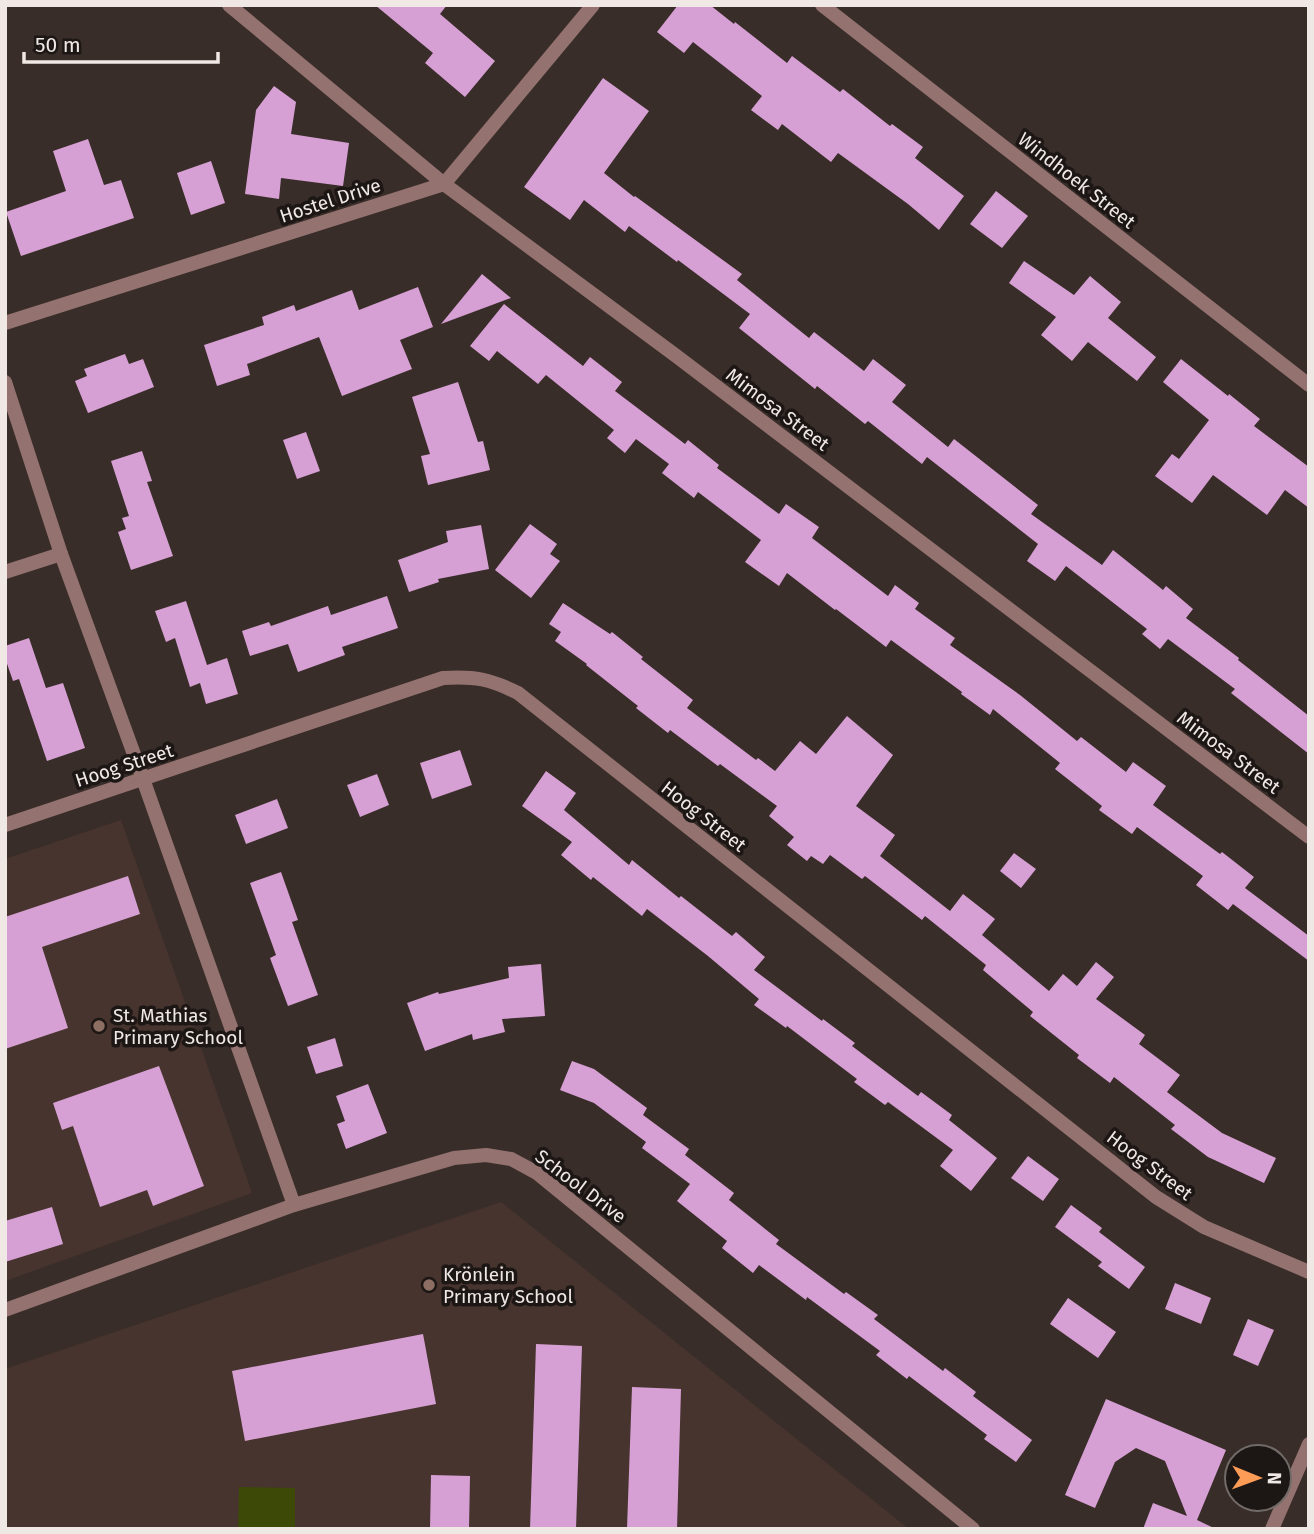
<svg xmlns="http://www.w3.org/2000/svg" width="1314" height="1534" viewBox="0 0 1314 1534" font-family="'Fira Sans',sans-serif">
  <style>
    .built { fill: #47342e }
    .green { fill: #3c4907 }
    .building { fill: #d7a0d4 }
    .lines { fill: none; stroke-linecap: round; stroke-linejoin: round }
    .street { stroke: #937270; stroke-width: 14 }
    .education-dot { fill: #8d6e63; stroke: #1c1715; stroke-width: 2.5 }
    .labels { text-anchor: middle; stroke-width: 7; stroke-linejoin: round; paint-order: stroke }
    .street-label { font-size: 19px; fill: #f0e8e5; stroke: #1c1715 }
    .poi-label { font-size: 19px; fill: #f0e8e5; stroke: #1c1715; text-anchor: start }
  </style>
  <rect width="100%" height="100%" fill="#392d29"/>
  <g class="built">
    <polygon points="121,820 252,1193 5,1281 5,859"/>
    <polygon points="501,1202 909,1529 5,1529 5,1369"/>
  </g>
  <polygon class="green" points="239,1487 295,1488 295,1529 238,1529"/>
  <g class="building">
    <polygon points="375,5 447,5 440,14 495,61 465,97 425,63 433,53"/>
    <polygon points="678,5 710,5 734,24 735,22 787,63 792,56 840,92 843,89 890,126 892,124 923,147 915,158 964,196 939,230 908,204 838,153 831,162 782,124 778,130 751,110 762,96 693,42 684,53 657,32"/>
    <polygon points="603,78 649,111 604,173 634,197 635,196 742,274 737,280 809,338 814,332 864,371 873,359 906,385 892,402 948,447 954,439 1038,505 1031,514 1102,565 1113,550 1163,590 1166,586 1193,609 1186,618 1239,658 1238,660 1309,716 1309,754 1231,693 1235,689 1168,639 1160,649 1142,634 1147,629 1066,566 1055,581 1027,561 1038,544 927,457 922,464 868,421 865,424 817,386 815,389 739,328 750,314 678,260 677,262 629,226 625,232 584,200 570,220 524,187"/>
    <polygon points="274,86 296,102 291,134 349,143 343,186 281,178 279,199 245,194 256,110"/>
    <polygon points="88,139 104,185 121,180 134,218 21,256 6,212 66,191 53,151"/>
    <polygon points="211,161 225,203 191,215 177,173"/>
    <polygon points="996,191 1028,216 1002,248 970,224"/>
    <polygon points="1024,261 1074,295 1090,276 1121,302 1108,318 1156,357 1137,381 1088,342 1072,361 1041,335 1056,317 1009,283"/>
    <polygon points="482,274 511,298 441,324"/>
    <polygon points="418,287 433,327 400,340 412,369 342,396 319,337 247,364 250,375 217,386 204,345 264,325 262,317 294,305 296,311 352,290 359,310"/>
    <polygon points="504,304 583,366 590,357 622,382 615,391 685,444 688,440 719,465 717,468 779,514 786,504 819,527 812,538 888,596 895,585 919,603 915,609 955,638 950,645 1020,695 1077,741 1081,737 1126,772 1133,762 1166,786 1153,805 1220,854 1222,852 1254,877 1245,888 1309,936 1309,961 1233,904 1228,910 1196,885 1203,876 1137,827 1132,834 1099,810 1102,806 1055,769 1060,763 993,709 990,715 961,694 962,692 891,640 886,647 836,609 835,610 787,573 779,586 745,562 761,540 698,492 694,498 662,473 669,464 636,439 625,453 607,438 614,430 546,375 538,384 497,351 489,361 470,346"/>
    <polygon points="125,354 129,364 143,359 154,387 88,413 75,381 87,376 84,369"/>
    <polygon points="1181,359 1228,396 1229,394 1260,419 1254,426 1309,467 1309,508 1285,490 1267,515 1213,475 1192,503 1155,476 1172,454 1179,459 1209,420 1163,382"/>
    <polygon points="458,382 478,442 483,441 490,470 428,485 421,456 430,454 412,397"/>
    <polygon points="306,432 320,471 297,479 283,440"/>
    <polygon points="142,451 152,481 147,482 173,556 131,570 118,532 126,529 122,518 129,516 111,461"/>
    <polygon points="530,524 557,544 550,554 560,561 531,598 495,570"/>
    <polygon points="481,525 489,569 438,579 439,582 409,592 398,560 448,542 446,531"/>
    <polygon points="387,596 398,628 342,647 345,655 298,672 288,644 250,656 242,631 269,622 271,626 328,606 331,615"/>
    <polygon points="186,601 207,665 227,658 238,694 206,704 200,683 190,687 175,638 166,642 155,611"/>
    <polygon points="563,603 610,634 612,632 643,657 641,659 693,700 687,708 756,760 758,758 775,771 800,741 816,754 847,716 893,755 856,806 895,835 880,856 950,911 963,894 995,919 982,935 1049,991 1063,974 1077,986 1096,962 1114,977 1096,999 1145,1035 1139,1044 1180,1075 1167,1092 1222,1133 1276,1158 1264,1183 1208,1157 1171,1129 1175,1125 1114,1077 1110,1083 1077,1058 1079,1055 1030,1016 1033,1012 983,970 986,965 925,916 922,920 865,876 862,879 830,855 823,864 811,856 807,861 787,845 794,837 769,816 777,806 720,764 718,766 670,730 668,733 636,708 638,706 586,665 587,664 555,641 561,632 549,624"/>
    <polygon points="29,638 46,688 63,683 85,748 47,761 19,679 13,681 5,658 5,646"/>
    <polygon points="460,750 472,785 432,799 420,763"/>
    <polygon points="546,771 576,793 564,810 629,865 632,860 679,898 681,896 732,936 736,932 765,957 754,970 822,1021 823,1019 855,1043 852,1046 918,1096 921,1092 952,1115 949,1120 997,1158 971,1191 940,1166 953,1150 888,1102 885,1105 854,1082 857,1079 787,1026 786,1028 754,1005 759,999 708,956 647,909 642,916 593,877 591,880 561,855 572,842 522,806"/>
    <polygon points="377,774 389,805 360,817 347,785"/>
    <polygon points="277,799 288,828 246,844 235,815"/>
    <polygon points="1014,853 1036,869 1021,888 1000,871"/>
    <polygon points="281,872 298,920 292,922 318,995 288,1006 270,958 276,955 250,883"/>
    <polygon points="128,876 140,914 42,947 68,1028 5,1049 5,917"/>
    <polygon points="541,964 545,1016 502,1019 505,1032 473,1040 472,1034 425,1051 407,1003 438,992 439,994 509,978 508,967"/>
    <polygon points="335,1038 343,1066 316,1074 307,1047"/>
    <polygon points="572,1061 594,1069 647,1108 643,1115 689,1149 685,1155 734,1193 729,1200 779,1240 776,1244 844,1294 846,1292 878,1315 874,1319 943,1371 945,1368 976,1392 973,1396 1032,1440 1016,1462 984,1439 987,1435 909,1376 907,1379 876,1355 880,1351 807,1297 806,1300 759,1265 753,1273 722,1248 727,1241 677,1201 690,1184 642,1148 646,1142 594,1103 560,1090"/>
    <polygon points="159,1066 204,1186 153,1206 147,1190 100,1207 73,1126 62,1130 53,1103"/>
    <polygon points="368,1084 387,1133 346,1149 337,1124 345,1121 336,1096"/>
    <polygon points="1028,1156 1059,1179 1043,1201 1011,1178"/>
    <polygon points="1071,1205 1102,1228 1099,1232 1145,1267 1129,1289 1098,1266 1102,1262 1055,1227"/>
    <polygon points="52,1207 63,1244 5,1262 5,1221"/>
    <polygon points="1175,1283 1211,1298 1201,1324 1165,1309"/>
    <polygon points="1068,1298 1116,1332 1098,1358 1050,1324"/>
    <polygon points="1248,1319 1274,1330 1258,1366 1233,1355"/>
    <polygon points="423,1334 436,1404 245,1441 232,1371"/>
    <polygon points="536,1344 582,1346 576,1529 530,1529"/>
    <polygon points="632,1387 681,1389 677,1529 627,1529"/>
    <polygon points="1106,1399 1226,1450 1197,1520 1216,1529 1143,1529 1153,1503 1187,1516 1165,1461 1136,1448 1115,1462 1095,1508 1065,1495"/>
    <polygon points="431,1475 470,1476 469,1529 430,1529"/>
  </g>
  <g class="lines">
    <g class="street">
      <polyline points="229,5 444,184 675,355 1309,837"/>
      <polyline points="822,5 1309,385"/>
      <polyline points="5,323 444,184 593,5"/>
      <polyline points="5,382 61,554 143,779 294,1205"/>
      <polyline points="5,572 61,554"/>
      <path d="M5,825L443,678C475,676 490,679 518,693L1156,1197L1204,1227L1309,1272"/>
      <polyline points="5,1310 294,1205 454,1158 486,1155 511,1159 537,1173 973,1529"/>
      <polyline points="1272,1529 1309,1444"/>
    </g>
  </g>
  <g class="education-dot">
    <circle cx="99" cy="1026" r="7"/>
    <circle cx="429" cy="1285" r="7"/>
  </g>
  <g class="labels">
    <g class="street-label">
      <text transform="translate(1077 180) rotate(38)" y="7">Windhoek Street</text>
      <text transform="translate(330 200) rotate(-18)" y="7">Hostel Drive</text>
      <text transform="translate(778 409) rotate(37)" y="7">Mimosa Street</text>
      <text transform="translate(1229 752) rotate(37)" y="7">Mimosa Street</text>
      <text transform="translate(124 765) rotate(-18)" y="7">Hoog Street</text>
      <text transform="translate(704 816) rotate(38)" y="7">Hoog Street</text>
      <text transform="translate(1150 1165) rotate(37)" y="7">Hoog Street</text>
      <text transform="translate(581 1186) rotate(37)" y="7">School Drive</text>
    </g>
    <g class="poi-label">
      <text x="113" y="1022">St. Mathias<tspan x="113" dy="22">Primary School</tspan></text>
      <text x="443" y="1281">Krönlein<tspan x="443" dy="22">Primary School</tspan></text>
    </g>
  </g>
  <rect width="1314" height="1534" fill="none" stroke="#f0e8e5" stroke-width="14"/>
  <g transform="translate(1258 1478) rotate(91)"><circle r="33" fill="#1c1715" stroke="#716b68" stroke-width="2"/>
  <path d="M0-5L12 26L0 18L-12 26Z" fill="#fd9c57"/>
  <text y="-10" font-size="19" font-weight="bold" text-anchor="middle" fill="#f0e8e5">N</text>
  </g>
  <path d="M24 52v10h194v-10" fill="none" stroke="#f0e8e5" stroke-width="3.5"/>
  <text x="35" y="52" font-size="21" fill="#f0e8e5" stroke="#1c1715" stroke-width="5" paint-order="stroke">50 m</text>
</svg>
